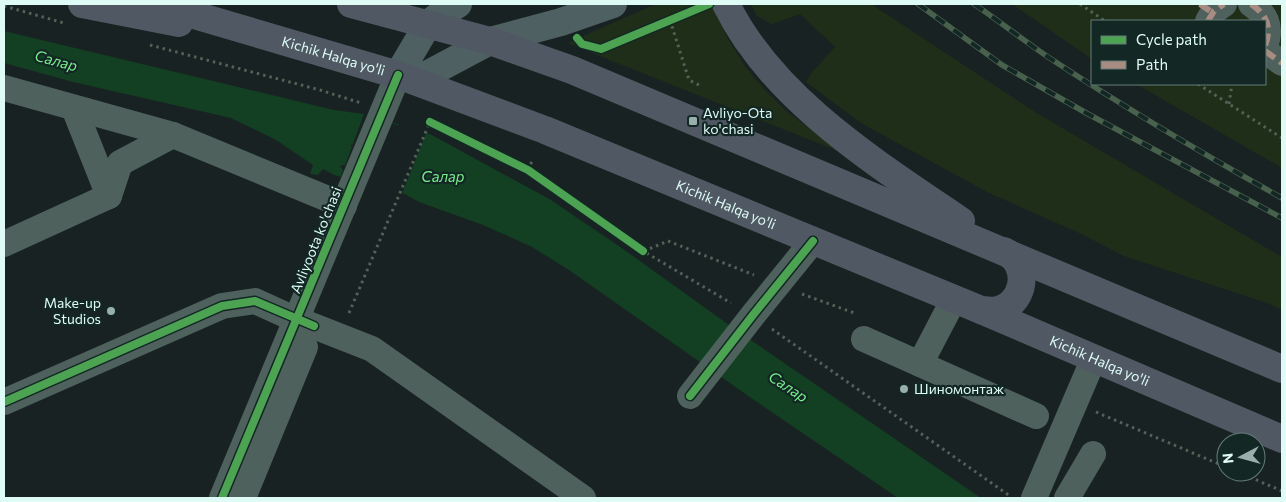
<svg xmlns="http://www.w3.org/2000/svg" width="1286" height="502" viewBox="0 0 1286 502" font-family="Commissioner,sans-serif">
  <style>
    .green { fill: #1f2e18 }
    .water { fill: #133f22; fill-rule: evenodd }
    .pier { fill: #182222 }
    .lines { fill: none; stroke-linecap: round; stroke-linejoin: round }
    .path { stroke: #516357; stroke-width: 3; stroke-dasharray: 2.5 4; stroke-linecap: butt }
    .minor { stroke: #4e615d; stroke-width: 26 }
    .major { stroke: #4e6062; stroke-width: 28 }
    .highway { stroke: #505963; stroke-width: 28 }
    .rail-casing { stroke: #48614d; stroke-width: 5.5 }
    .rail { stroke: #132725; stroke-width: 4; stroke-dasharray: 11; stroke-linecap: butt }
    .quiet { stroke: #a88b81; stroke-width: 6; stroke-dasharray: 12 6; stroke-linecap: butt }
    .cycleway-casing { stroke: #132725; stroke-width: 11 }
    .cycleway { stroke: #4ca352; stroke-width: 8 }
    .poi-dot { fill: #99afab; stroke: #132725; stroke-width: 2 }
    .labels { text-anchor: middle; stroke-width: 4.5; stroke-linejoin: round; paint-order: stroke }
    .street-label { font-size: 14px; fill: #defbf5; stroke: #132725 }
    .poi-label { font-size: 14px; fill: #defbf5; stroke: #132725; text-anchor: start }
    .water-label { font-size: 15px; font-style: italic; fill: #78ee8b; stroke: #132725 }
  </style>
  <rect width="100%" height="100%" fill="#182222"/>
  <g class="green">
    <polygon points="656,4 711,4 728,39 745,66 763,88 784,109 838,151 567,43"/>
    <polygon points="751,4 871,4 1035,112 1282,257 1282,310 1267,303 1124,256 1079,233 987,192 861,123 806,82 812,72 835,47 800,14 772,24 757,16"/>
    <polygon points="1012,4 1282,4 1282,168 1136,84 1265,84 1265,21 1092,21 1092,59"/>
  </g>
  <path class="water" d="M4,31L334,110L364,114L430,134L551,200L626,251L729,325L981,498H898L754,400L569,270L532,247L483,225L419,202L405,194L334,175L323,169L318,175L310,174L313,165L276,140L231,118L73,82L4,63ZM350,145H355L413,167L411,171L354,149ZM343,165L404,187L402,193L343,170L340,166Z"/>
  <polygon class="pier" points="364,114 397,125 408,125 427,131 401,196 340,179"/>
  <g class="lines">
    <g class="path">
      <polyline points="1080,4 1105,21"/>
      <polyline points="4,6 64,23"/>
      <polyline points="670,20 689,80 701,86"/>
      <polyline points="582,43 601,49 701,7"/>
      <polyline points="150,45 320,90 361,103"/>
      <polyline points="1198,84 1282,138"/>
      <polyline points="1229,104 1232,84"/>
      <polyline points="528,170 533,159"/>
      <polyline points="644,251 668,241 754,275"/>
      <polyline points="802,294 857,314"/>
      <polyline points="349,313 430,122 528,170 643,251 731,303"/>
      <polyline points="772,329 1010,496"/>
      <polyline points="1096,412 1226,467"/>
      <polyline points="1238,472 1282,491"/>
    </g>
    <g class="minor">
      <path d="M1251,4C1267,15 1272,27 1265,46"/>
      <polyline points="1208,21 1214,11 1224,4"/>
      <polyline points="1265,51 1282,63"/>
      <polyline points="4,88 173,135 328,199 344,206"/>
      <polyline points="74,108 109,196 120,163 173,135"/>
      <polyline points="4,244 109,196"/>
      <polyline points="954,299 920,364 1036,416"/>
      <polyline points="864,339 920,364"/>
      <polyline points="690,396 753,315 813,241"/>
      <polyline points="4,402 222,306 255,301 288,316 372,349 583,498"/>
      <polyline points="222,498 398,75"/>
      <polyline points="243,498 305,347"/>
      <polyline points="1034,498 1094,358"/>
      <polyline points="1067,498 1093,454"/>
    </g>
    <g class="major">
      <polyline points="398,75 428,24 437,17 458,4"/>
      <polyline points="415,81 490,41 561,22 613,4"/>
    </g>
    <g class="highway">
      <polyline points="82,4 179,23"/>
      <path id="s1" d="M157,4L398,75L545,130L981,310L1282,439"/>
      <polyline points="351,4 490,41 572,70 1282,369"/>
      <path d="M726,4C772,99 876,163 961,221"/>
      <path d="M981,310C985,310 989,311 993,311C1016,309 1028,284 1018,264C1015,258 1010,254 1004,251"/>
    </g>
    <defs>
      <g id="rail">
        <polyline points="918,4 1002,65 1088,114 1282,218"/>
        <path d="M974,4C999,21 1023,40 1048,57C1124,107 1203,154 1282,198"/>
      </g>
    </defs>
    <use href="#rail" class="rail-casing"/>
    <use href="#rail" class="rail"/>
    <g class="quiet">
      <polyline points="1200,4 1213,13"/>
      <path d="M1251,4C1267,15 1272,27 1265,46"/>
      <polyline points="1208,21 1214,11 1224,4"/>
      <polyline points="1265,51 1282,63"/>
    </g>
    <defs>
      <g id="cycleway">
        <polyline points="577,38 582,44 601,49 709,4"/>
        <polyline points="430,122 528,170 643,251"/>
        <polyline points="690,396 753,315 813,241"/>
        <polyline points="4,402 222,306 255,301 314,326"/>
        <polyline points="222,498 398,75"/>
      </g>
    </defs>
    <use href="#cycleway" class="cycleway-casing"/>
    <use href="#cycleway" class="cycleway"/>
  </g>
  <g class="poi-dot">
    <rect x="688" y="116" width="10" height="10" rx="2.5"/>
    <circle cx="111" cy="311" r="5"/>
    <circle cx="904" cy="389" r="5"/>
  </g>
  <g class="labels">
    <g class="street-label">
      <text dy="5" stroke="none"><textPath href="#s1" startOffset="184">Kichik Halqa yo'li</textPath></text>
      <text dy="5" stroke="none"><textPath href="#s1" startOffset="604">Kichik Halqa yo'li</textPath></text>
      <text transform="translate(316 240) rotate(-68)" y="5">Avliyoota ko'chasi</text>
      <text dy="5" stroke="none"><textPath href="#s1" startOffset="1009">Kichik Halqa yo'li</textPath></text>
    </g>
    <g class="poi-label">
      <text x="703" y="118">Avliyo-Ota<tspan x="703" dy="16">ko'chasi</tspan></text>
      <text x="101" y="308" text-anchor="end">Make-up<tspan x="101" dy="16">Studios</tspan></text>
      <text x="914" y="394">Шиномонтаж</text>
    </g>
    <g class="water-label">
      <text transform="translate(56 61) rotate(15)" y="5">Салар</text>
      <text x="443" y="182">Салар</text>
      <text transform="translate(788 387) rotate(33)" y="5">Салар</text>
    </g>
  </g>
  <rect width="1286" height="502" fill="none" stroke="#defbf5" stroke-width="10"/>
  <rect x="1091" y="20" width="175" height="65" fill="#132725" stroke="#647c78"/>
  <rect x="1101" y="36" width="25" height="8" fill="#4ca352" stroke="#647c78"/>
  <text x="1136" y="45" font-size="15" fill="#defbf5">Cycle path</text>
  <rect x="1101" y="61" width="25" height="8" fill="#a88b81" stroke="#647c78"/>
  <text x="1136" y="70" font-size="15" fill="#defbf5">Path</text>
  <g transform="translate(1241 457) rotate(264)"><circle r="24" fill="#132725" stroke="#647c78"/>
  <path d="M0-4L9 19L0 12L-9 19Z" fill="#99afab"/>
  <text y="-8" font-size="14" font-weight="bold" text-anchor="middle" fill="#defbf5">N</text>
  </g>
</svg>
